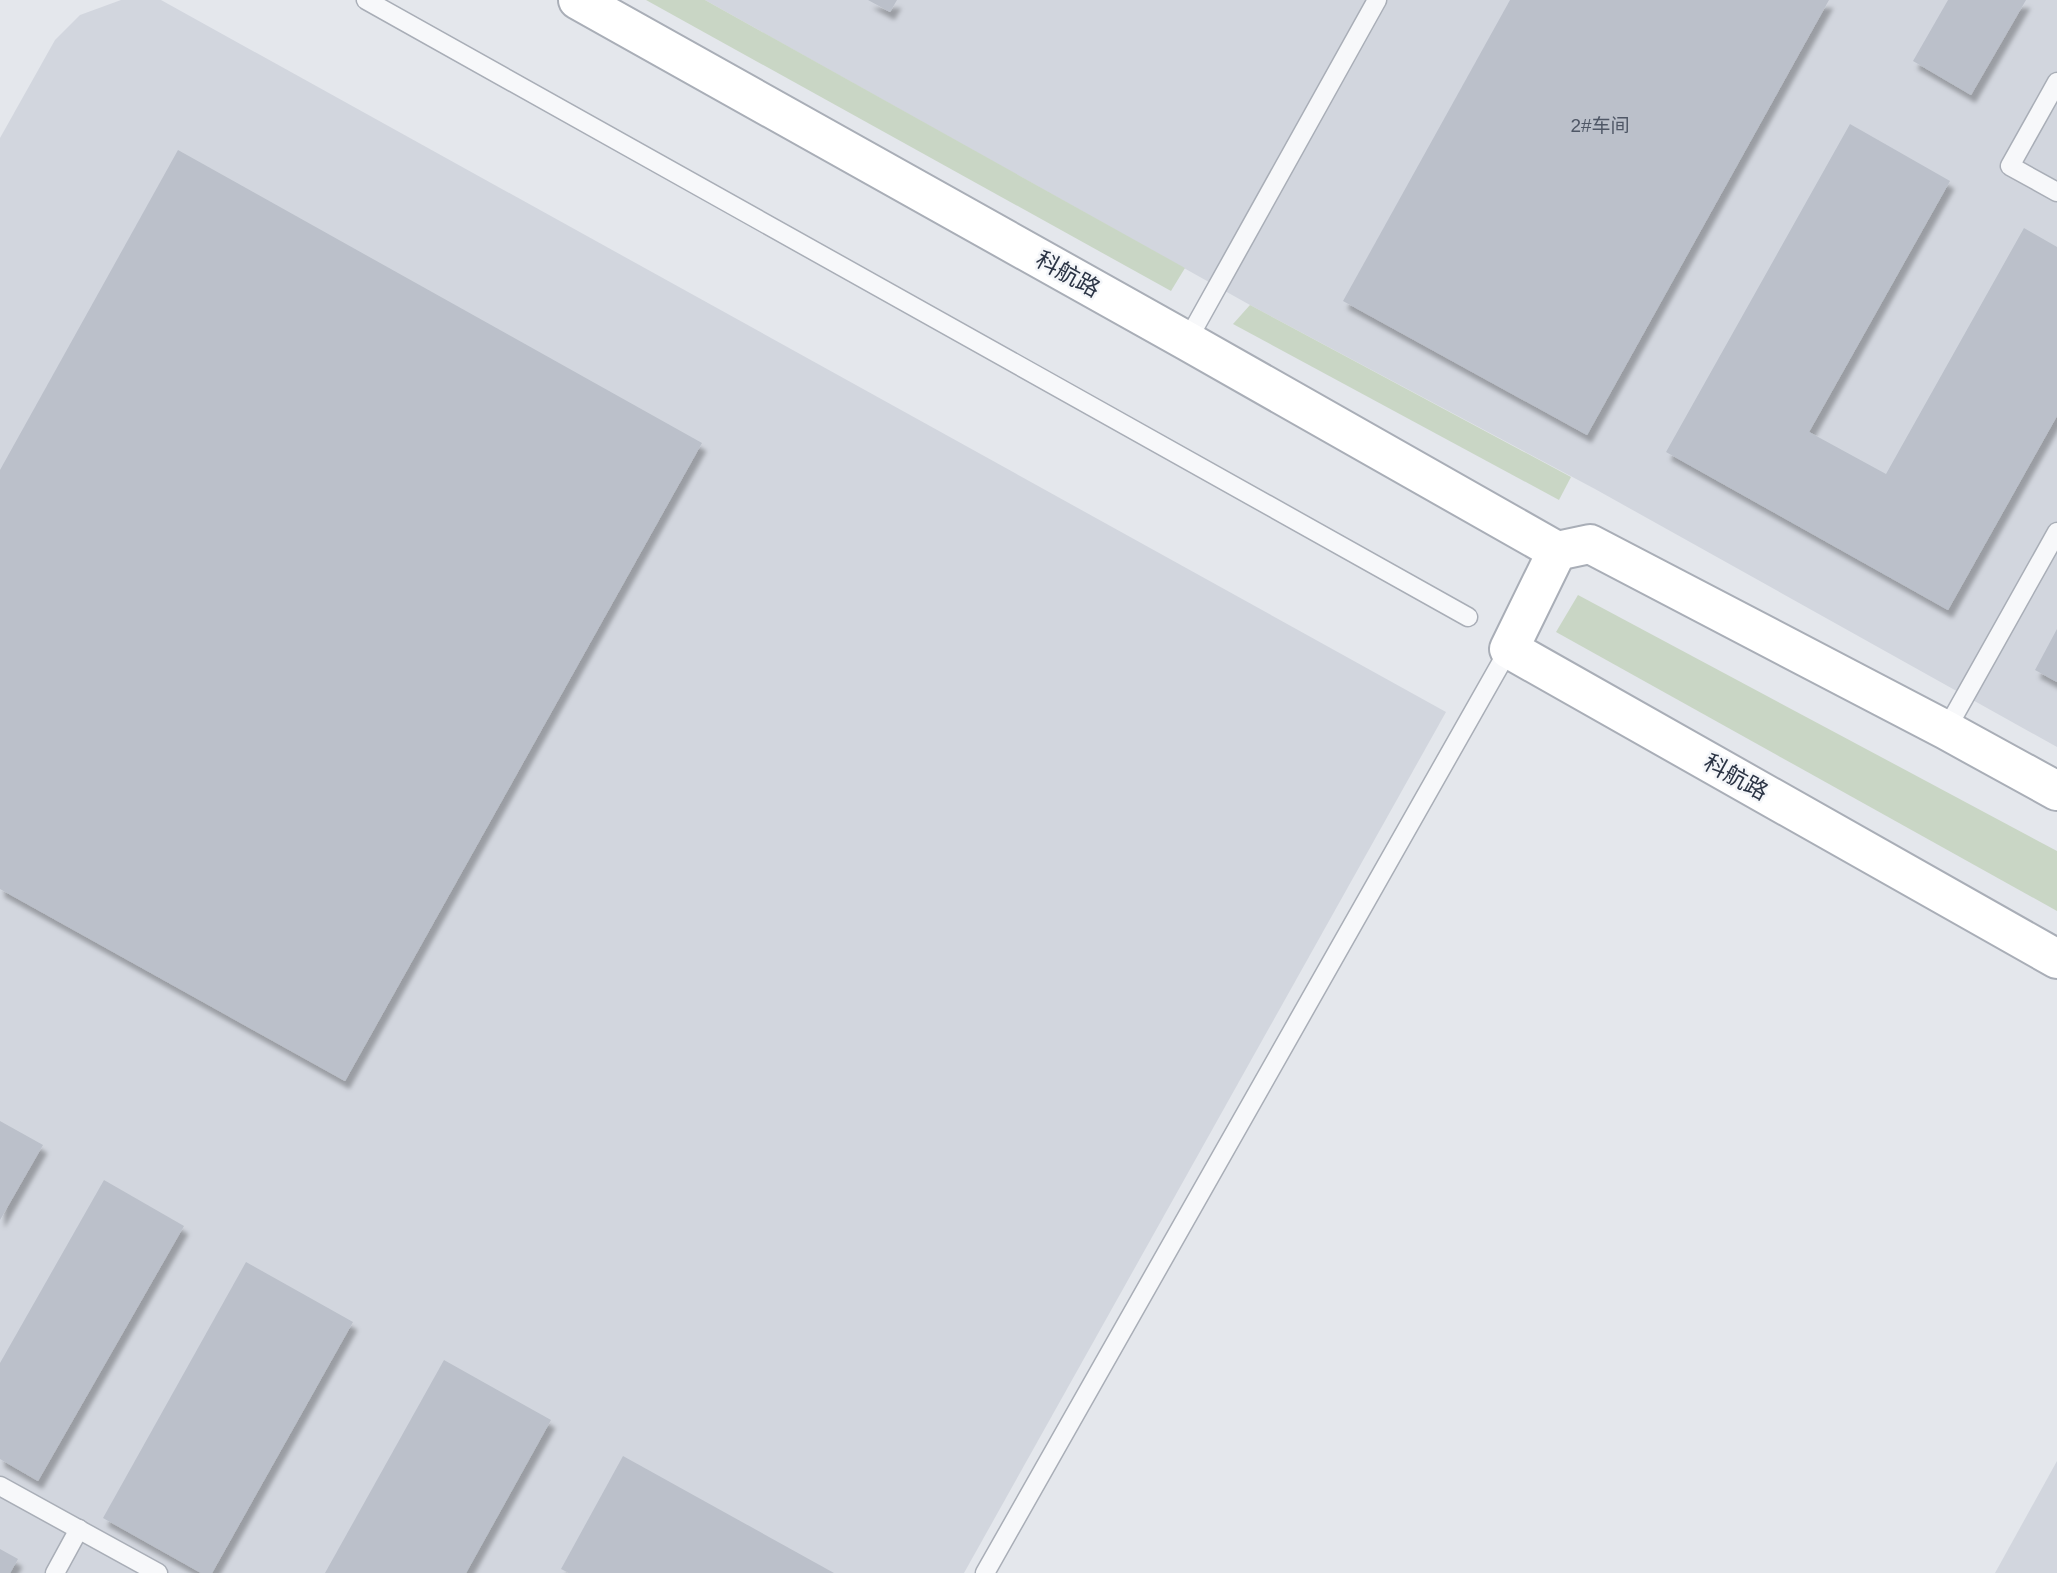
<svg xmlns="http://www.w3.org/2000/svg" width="2057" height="1573" viewBox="0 0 2057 1573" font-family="Arial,'Noto Sans SC',sans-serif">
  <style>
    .built { fill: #d2d6de }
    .green { fill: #c9d6c5 }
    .building { fill: #bbc0ca; filter: url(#shadow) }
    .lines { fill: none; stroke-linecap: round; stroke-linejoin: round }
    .lane-casing { stroke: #a9aeb7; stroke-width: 21 }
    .secondary-casing { stroke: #a9aeb7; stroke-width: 42 }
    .lane { stroke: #f7f8fa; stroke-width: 18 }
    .secondary { stroke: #fff; stroke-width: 38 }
    .labels { text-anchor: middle; stroke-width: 5; stroke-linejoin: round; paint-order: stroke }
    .number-label { font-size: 19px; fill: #4f5766 }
    .street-label { font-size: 23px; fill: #2b3445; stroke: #f4f6f9 }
  </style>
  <defs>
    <filter id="shadow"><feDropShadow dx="4.5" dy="8" stdDeviation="2" flood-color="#0004"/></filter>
  </defs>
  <rect width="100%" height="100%" fill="#e4e7ec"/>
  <g class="built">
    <polygon points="121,0 161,0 1446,712 964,1573 0,1573 0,138 55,40 80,15"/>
    <polygon points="705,0 2057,0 2057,747 1595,489 1250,305"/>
    <polygon points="2057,1461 2057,1573 1995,1573"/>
  </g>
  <g class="green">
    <polygon points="646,0 705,0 1185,268 1171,291"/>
    <polygon points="1250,305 1571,477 1559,500 1233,324"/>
    <polygon points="1578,595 2057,851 2057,911 1556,632"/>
  </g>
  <g class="building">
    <polygon points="868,0 897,0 890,12"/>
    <polygon points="1510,0 1829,0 1587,435 1343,301"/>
    <polygon points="1948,0 2026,0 1971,95 1913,61"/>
    <polygon points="1850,124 1950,181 1809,432 1886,474 2024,228 2057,247 2057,416 1948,610 1666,452"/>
    <polygon points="178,150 702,443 345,1081 0,889 0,470"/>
    <polygon points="2057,629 2057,682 2035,670"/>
    <polygon points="0,1121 43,1145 0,1220"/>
    <polygon points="104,1180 184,1226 38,1481 0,1459 0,1363"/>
    <polygon points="246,1262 353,1322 212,1573 201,1573 103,1518"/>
    <polygon points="444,1360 551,1420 466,1573 325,1573"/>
    <polygon points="623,1456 834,1573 569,1573 561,1569"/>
    <polygon points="0,1549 18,1559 10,1573 0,1573"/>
  </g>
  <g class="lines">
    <defs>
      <g id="lane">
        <polyline points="366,0 1468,617"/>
        <polyline points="2057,82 2010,166 2057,192"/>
        <polyline points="1187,341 1377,0"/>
        <polyline points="1946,730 2057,532"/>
        <polyline points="0,1486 158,1573"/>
        <polyline points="55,1573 79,1529"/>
        <polyline points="985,1573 1509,649"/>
      </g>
      <g id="secondary">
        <polyline points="578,0 1187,341 1557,551 1590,544 1946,730 2057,791"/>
        <polyline points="1557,551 1509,649 2057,959"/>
      </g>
    </defs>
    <use href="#lane" class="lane-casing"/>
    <use href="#secondary" class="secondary-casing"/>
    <use href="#lane" class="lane"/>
    <use href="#secondary" class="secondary"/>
  </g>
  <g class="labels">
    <g class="number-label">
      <text x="1600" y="132">2#车间</text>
    </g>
    <g class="street-label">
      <text transform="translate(1068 274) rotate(29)" y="8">科航路</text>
      <text transform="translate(1736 777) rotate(29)" y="8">科航路</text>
    </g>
  </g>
</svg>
